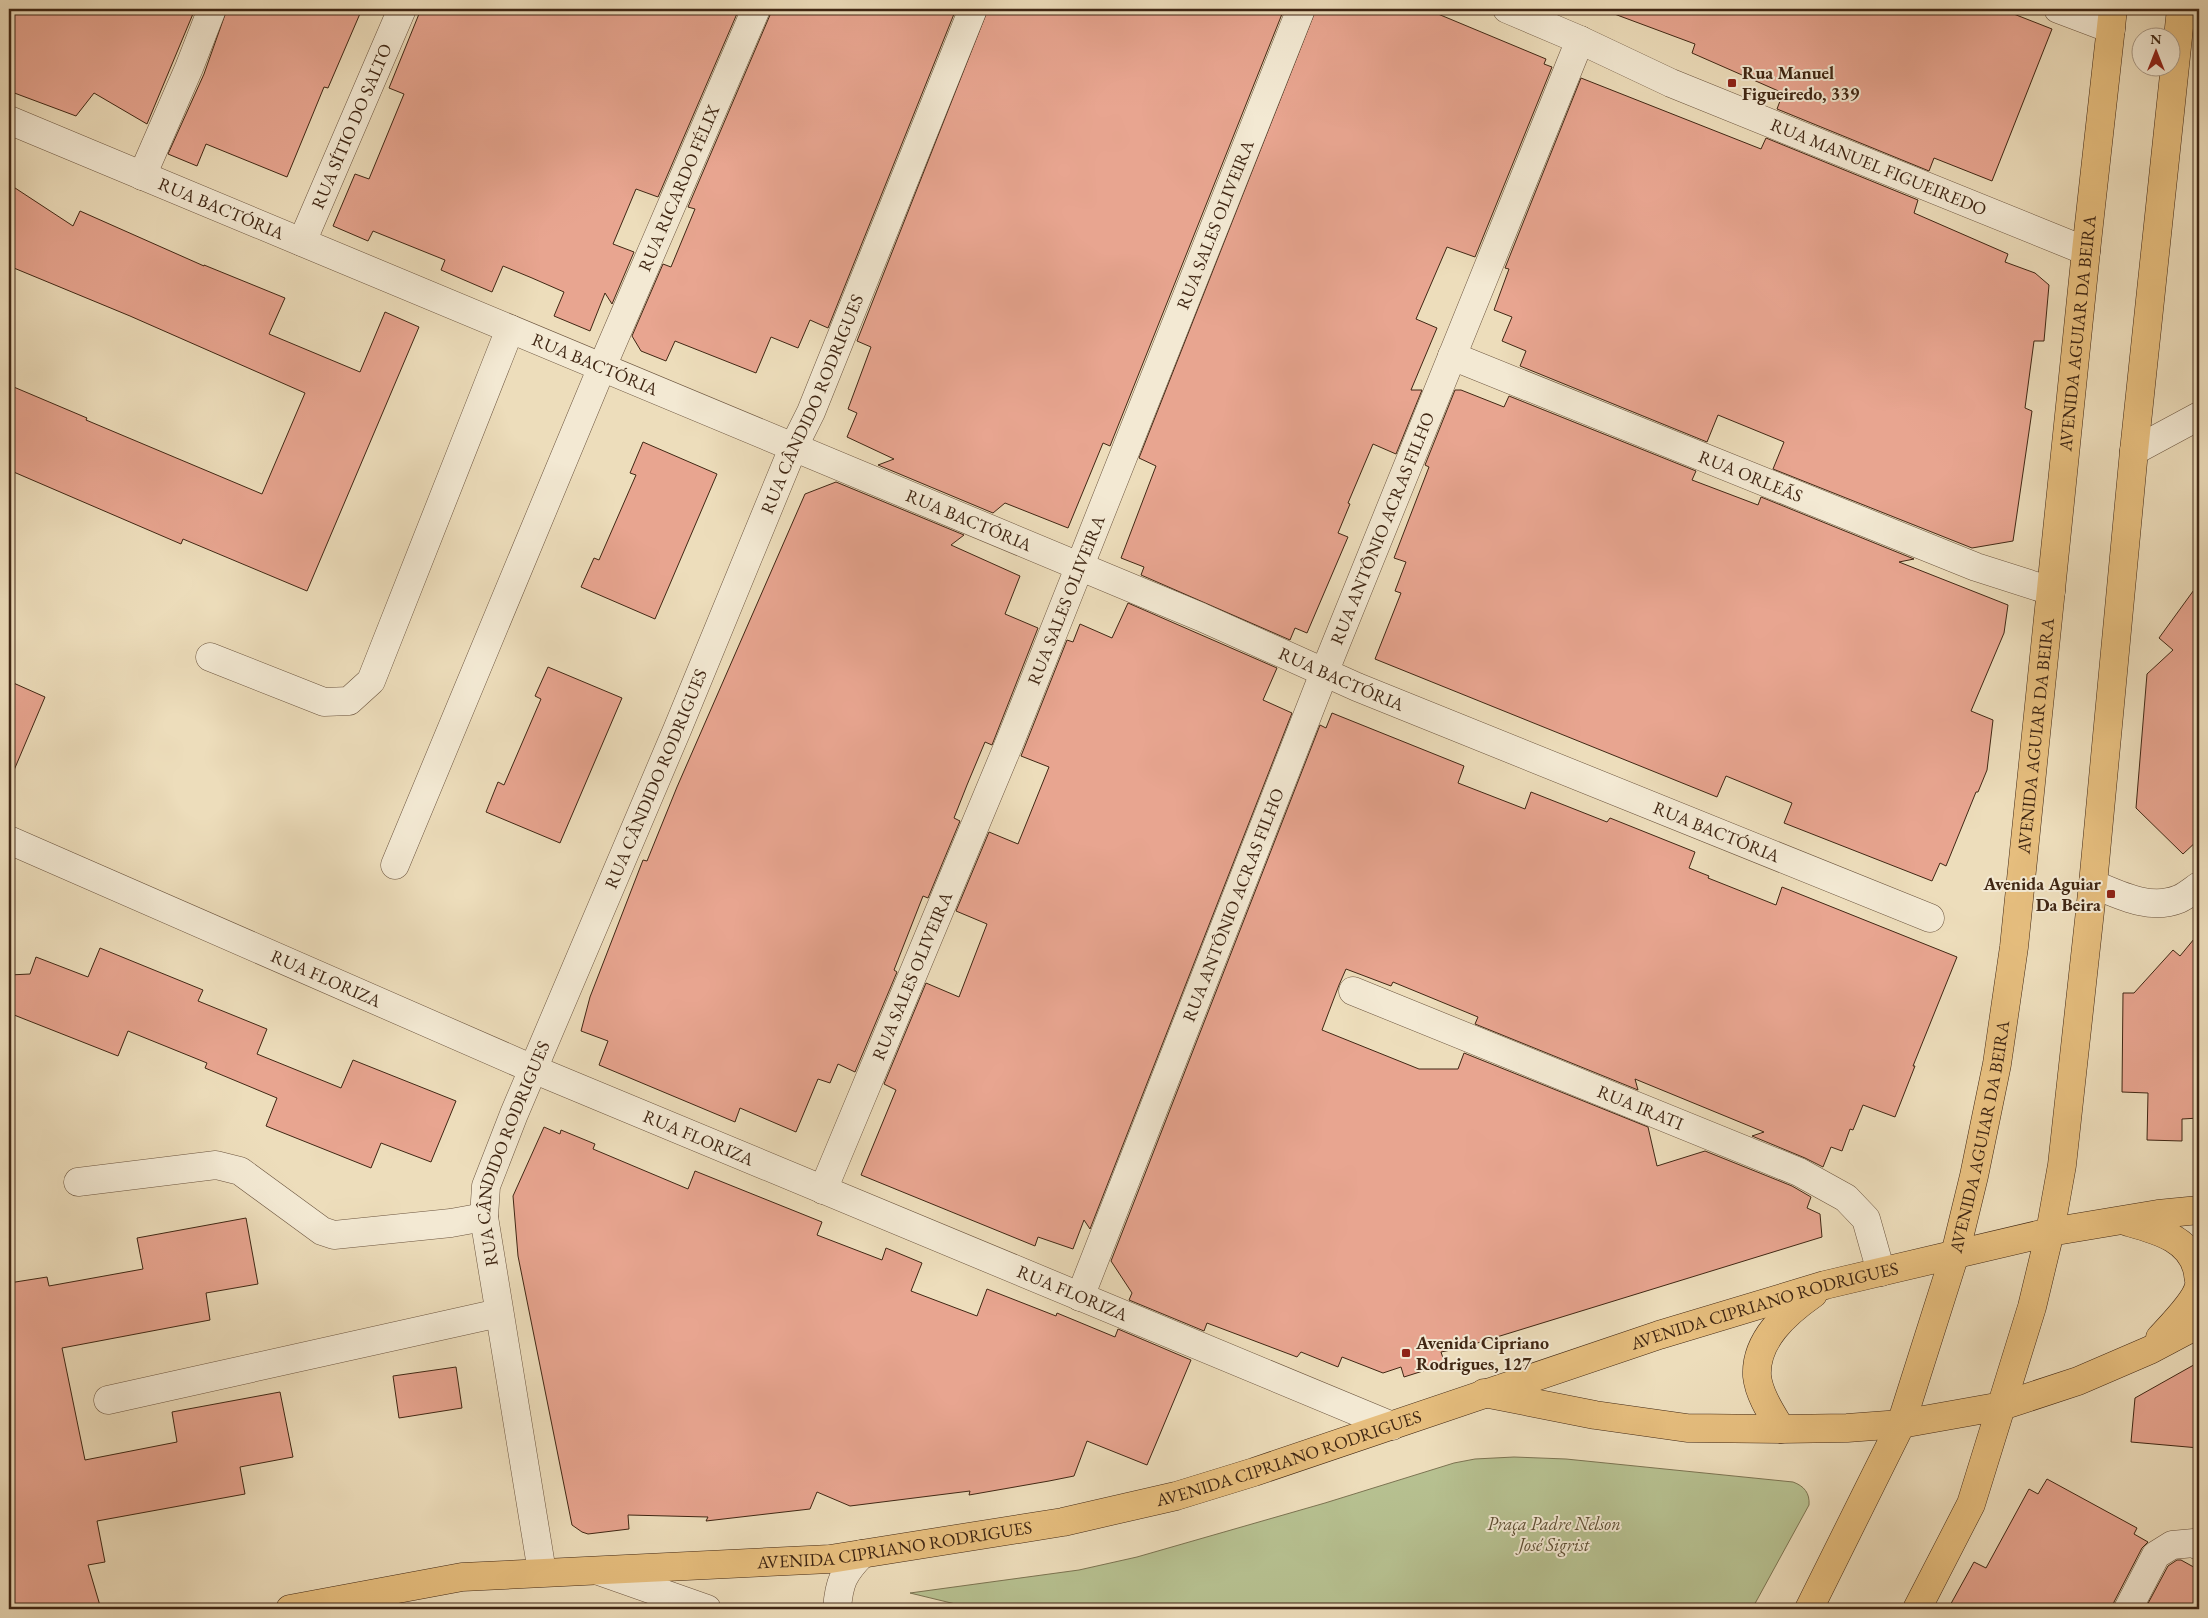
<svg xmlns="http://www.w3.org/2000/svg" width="2208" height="1618" viewBox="0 0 2208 1618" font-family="'EB Garamond',serif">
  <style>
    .green { fill: #b7c191; stroke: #7c7452 }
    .building { fill: #e8a590; stroke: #402714 }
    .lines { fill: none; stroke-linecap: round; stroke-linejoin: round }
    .minor-casing { stroke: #6b543e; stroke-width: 29 }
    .major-casing { stroke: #402714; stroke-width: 29 }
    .minor { stroke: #f3e9d3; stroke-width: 28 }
    .major { stroke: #e6be7e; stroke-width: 28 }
    .poi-dot { fill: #8f2418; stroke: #f3e9d3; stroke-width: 2 }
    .labels { text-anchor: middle; stroke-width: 4; stroke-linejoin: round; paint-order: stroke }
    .poi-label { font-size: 18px; font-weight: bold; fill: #402714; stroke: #f3e9d3; text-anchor: start }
    .street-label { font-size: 18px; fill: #402714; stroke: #f3e9d3 }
    .park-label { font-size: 18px; font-style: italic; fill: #5e4e33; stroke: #f3e9d3 }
  </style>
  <rect width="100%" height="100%" fill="#edddbb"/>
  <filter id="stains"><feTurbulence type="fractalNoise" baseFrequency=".004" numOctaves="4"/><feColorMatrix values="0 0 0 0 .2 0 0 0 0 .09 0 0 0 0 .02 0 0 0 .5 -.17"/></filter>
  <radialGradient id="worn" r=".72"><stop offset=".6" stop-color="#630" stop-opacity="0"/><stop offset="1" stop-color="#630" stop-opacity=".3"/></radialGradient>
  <path class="green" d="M1514,1457L1566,1459L1793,1482C1804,1486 1810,1493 1809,1505L1752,1609H976L910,1593L1079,1570L1137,1557L1325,1503L1454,1463L1475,1459Z"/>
  <g class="building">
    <polygon points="16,9 195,9 147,124 94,93 76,116 9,91 9,21"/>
    <polygon points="227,9 362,9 328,88 324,87 287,177 206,144 197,166 168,154 204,74"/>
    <polygon points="421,9 739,9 658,197 636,189 613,244 634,252 612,304 605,293 590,331 554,316 564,292 532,278 503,266 492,292 441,270 445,260 373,231 368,241 333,226 355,174 369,179 404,94 389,88"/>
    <polygon points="771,9 956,9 828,328 810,320 798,348 771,337 756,373 675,341 666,361 641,351 632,336 663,264 671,267 695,209 688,207 770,15"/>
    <polygon points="988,9 1284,9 1110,446 1103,443 1068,528 1005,503 993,513 878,465 894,459 847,437 857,413 848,409 871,347 857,341"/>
    <polygon points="1316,9 1426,9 1546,59 1544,64 1552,67 1475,257 1447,247 1416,319 1437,328 1411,390 1422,390 1396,454 1373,444 1348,503 1350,504 1338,533 1348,537 1307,633 1295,628 1290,640 1141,575 1144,567 1121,558 1156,466 1139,458"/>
    <polygon points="1610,9 2001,9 2052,29 1992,181 1934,158 1929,171 1777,109 1783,93 1692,53 1695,44 1609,12"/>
    <polygon points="1581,78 1761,149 1766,138 1918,200 1914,213 2008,254 2005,262 2035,273 2049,285 2044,341 2034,341 2025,408 2032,411 2013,541 1972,548 1773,469 1784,442 1718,415 1707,442 1520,366 1526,351 1502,341 1512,317 1494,310 1509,269 1505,268"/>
    <polygon points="9,184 73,226 80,211 204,266 204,265 285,298 269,334 360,372 385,312 419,327 307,591 183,539 181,544 9,470 9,385 87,418 86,420 262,494 305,393 130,316 9,266"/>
    <polygon points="1455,390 1461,390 1504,407 1509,396 1696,471 1692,480 1758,505 1761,497 1914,559 1899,562 2008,605 2004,633 1971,711 1993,720 1987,770 1978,792 1976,792 1946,866 1940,863 1932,881 1784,823 1792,803 1726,776 1717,797 1375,659 1401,593 1395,591 1406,562 1394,558 1429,467 1425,465"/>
    <polygon points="643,442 717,474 655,619 581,587 594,558 599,560 636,475 630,473"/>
    <polygon points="836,482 964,535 951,545 1020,576 1005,614 1038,628 992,745 985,742 967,785 954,818 960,821 928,898 923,896 894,970 897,972 855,1072 838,1064 830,1083 818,1079 796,1132 740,1108 735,1122 599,1065 608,1041 581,1031 590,997 643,860 647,861 677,787 805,494"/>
    <polygon points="2199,583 2199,839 2183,854 2136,808 2147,674 2173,650 2159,638"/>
    <polygon points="1128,603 1277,668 1263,700 1292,713 1090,1229 1084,1220 1073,1249 1038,1237 1035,1246 861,1175 896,1090 884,1084 926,983 959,997 987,924 956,911 989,832 1018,844 1049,767 1021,756 1067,640 1073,642 1080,624 1112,638"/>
    <polygon points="548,667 622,698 560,843 486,812 498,782 504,785 541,699 535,696"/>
    <polygon points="9,681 45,697 9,782"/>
    <polygon points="1332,713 1464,766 1458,783 1525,809 1531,792 1607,822 1610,818 1695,852 1689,868 1709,876 1708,878 1776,905 1782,887 1957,957 1913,1066 1915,1066 1895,1117 1863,1105 1853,1130 1850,1129 1842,1151 1831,1147 1823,1167 1805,1158 1752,1136 1764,1132 1635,1079 1638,1090 1475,1024 1478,1017 1393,982 1391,986 1346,969 1339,985 1322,1030 1419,1069 1458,1069 1464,1053 1648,1127 1657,1166 1705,1151 1792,1186 1811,1197 1807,1208 1820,1214 1822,1237 1461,1348 1441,1352 1445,1364 1404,1377 1401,1367 1383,1373 1342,1357 1338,1367 1301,1352 1297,1357 1207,1323 1204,1331 1129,1300 1132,1293 1111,1261 1320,725 1326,728"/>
    <polygon points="2199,933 2199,1118 2182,1119 2182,1141 2147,1140 2148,1093 2122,1092 2123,993 2134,993 2173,950 2180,956"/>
    <polygon points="100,948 203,990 198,1001 267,1029 257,1054 341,1088 353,1060 456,1101 431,1162 381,1143 371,1168 266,1126 277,1098 205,1068 207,1063 128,1031 118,1056 9,1013 9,975 30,974 36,957 88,977"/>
    <polygon points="544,1127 560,1134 561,1130 595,1144 593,1149 688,1189 695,1171 822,1222 817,1235 882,1260 886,1248 922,1263 911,1291 977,1316 987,1289 1056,1316 1057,1313 1115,1337 1118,1329 1191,1360 1147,1465 1087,1441 1074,1476 1049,1481 969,1495 970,1491 850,1506 817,1492 810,1509 706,1521 708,1517 628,1515 629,1529 588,1534 582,1532 572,1525 518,1256 513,1196"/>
    <polygon points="246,1218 258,1284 206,1293 210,1320 62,1348 85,1460 177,1442 172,1412 280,1392 293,1457 240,1467 245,1494 97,1521 105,1562 88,1565 101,1609 9,1609 9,1283 47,1277 49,1286 143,1269 137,1238"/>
    <polygon points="2199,1362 2199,1448 2131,1442 2135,1398"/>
    <polygon points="456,1367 462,1408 399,1418 393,1376"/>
    <polygon points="2047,1479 2137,1528 2134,1534 2148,1542 2142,1548 2114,1602 2112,1609 1948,1609 1974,1562 1986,1568 2029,1489 2038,1494"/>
    <polygon points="2177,1560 2181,1560 2199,1570 2199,1609 2145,1609 2168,1566"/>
  </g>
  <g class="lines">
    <defs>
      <g id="minor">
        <path id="s1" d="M1507,9L1580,40L1671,83L2086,251"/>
        <polyline points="2058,9 2111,29"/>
        <path id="s2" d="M9,120L1201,617L1357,687L1930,918"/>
        <polyline points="142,176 189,68 212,9"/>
        <path id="s3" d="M302,242L402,9"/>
        <path id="s4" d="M1452,356L1976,567L2051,591"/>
        <polyline points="2134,451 2199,416"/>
        <polyline points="210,657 324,702 349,701 371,681 510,329"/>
        <path id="s5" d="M9,840L533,1069L1392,1426"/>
        <path id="s6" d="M395,865L602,367L756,9"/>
        <path d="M2093,884C2120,895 2150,911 2179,899C2186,896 2193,890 2199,886"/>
        <path id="s7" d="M1353,991L1799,1172L1846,1198L1866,1219L1881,1272"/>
        <polyline points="78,1182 216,1165 240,1171 322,1231 334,1235 451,1223 484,1217"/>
        <path id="s8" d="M823,1190L1011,739L1301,9"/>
        <path id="s9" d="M1080,1297L1324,673L1580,40"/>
        <polyline points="108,1400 499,1313"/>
        <polyline points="599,1571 707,1609"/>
        <path id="s10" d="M542,1572L484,1217L486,1186L514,1114L677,730L793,448L811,412L973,9"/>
        <path d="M837,1609C839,1583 843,1573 862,1554"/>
        <polyline points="2128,1609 2156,1555 2172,1545 2194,1543 2199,1546"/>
      </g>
      <g id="major">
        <path d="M2128,1222C2157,1230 2193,1239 2198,1274C2198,1277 2200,1282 2199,1285C2197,1300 2170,1327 2160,1338"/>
        <polyline points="1484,1393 1595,1415 1687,1428 1781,1429 1847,1428 1901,1424 2002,1406 2078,1381 2150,1350 2199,1324"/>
        <path d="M1781,1429C1772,1414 1759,1395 1757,1376C1755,1340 1786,1313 1813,1294"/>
        <path id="s11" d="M290,1609L462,1577L830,1559L1063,1522L1176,1496L1254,1472L1659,1335L1825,1285L2050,1232L2158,1214L2199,1210"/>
        <path id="s12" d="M1809,1609L1901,1424L1955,1254L1974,1176L1997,1064L2014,947L2086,251L2113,9"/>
        <polyline points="1917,1609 1971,1504 2032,1307 2050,1232 2062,1165 2093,884 2134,451 2181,9"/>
      </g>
    </defs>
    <use href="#minor" class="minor-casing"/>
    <use href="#major" class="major-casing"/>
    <use href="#minor" class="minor"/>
    <use href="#major" class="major"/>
  </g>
  <g class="poi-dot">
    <rect x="1727" y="78" width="10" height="10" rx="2.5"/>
    <rect x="2106" y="889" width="10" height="10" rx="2.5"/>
    <rect x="1401" y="1348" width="10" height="10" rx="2.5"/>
  </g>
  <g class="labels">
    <g class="poi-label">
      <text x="1742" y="79">Rua Manuel<tspan x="1742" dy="21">Figueiredo, 339</tspan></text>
      <text x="2101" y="890" text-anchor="end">Avenida Aguiar<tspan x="2101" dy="21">Da Beira</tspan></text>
      <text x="1416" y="1349">Avenida Cipriano<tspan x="1416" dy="21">Rodrigues, 127</tspan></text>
    </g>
    <g class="street-label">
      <text dy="6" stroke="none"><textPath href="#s3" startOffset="126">RUA SÍTIO DO SALTO</textPath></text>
      <text dy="6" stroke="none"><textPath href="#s1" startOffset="404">RUA MANUEL FIGUEIREDO</textPath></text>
      <text dy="6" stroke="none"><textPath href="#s6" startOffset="734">RUA RICARDO FÉLIX</textPath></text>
      <text dy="6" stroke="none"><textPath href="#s2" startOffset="230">RUA BACTÓRIA</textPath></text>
      <text dy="6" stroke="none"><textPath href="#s8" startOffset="1042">RUA SALES OLIVEIRA</textPath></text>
      <text dy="6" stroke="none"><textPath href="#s12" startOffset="1315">AVENIDA AGUIAR DA BEIRA</textPath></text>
      <text dy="6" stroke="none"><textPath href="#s2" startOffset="635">RUA BACTÓRIA</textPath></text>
      <text dy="6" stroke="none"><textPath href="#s10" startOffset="1238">RUA CÂNDIDO RODRIGUES</textPath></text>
      <text dy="6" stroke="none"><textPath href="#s4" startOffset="322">RUA ORLEÃS</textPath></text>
      <text dy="6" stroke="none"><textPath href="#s2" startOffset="1040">RUA BACTÓRIA</textPath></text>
      <text dy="6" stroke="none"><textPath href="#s9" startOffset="826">RUA ANTÔNIO ACRAS FILHO</textPath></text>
      <text dy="6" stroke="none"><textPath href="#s8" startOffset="638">RUA SALES OLIVEIRA</textPath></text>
      <text dy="6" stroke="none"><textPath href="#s2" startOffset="1445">RUA BACTÓRIA</textPath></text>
      <text dy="6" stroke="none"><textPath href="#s12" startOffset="910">AVENIDA AGUIAR DA BEIRA</textPath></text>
      <text dy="6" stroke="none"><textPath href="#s10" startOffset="832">RUA CÂNDIDO RODRIGUES</textPath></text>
      <text dy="6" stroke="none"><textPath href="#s2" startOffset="1850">RUA BACTÓRIA</textPath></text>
      <text dy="6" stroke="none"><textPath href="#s9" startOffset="421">RUA ANTÔNIO ACRAS FILHO</textPath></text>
      <text dy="6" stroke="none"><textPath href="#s8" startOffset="232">RUA SALES OLIVEIRA</textPath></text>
      <text dy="6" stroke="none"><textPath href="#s5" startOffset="346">RUA FLORIZA</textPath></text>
      <text dy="6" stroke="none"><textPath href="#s7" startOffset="310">RUA IRATI</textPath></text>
      <text dy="6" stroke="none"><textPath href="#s12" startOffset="505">AVENIDA AGUIAR DA BEIRA</textPath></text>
      <text dy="6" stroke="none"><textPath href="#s5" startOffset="751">RUA FLORIZA</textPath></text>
      <text dy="6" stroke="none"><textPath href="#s10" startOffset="428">RUA CÂNDIDO RODRIGUES</textPath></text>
      <text dy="6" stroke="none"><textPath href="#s5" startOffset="1156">RUA FLORIZA</textPath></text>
      <text dy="6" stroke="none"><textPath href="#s11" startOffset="1514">AVENIDA CIPRIANO RODRIGUES</textPath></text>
      <text dy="6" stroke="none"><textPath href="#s11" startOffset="1014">AVENIDA CIPRIANO RODRIGUES</textPath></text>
      <text dy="6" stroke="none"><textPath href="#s11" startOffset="609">AVENIDA CIPRIANO RODRIGUES</textPath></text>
    </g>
    <g class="park-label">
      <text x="1554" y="1530">Praça Padre Nelson<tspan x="1554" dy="21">José Sigrist</tspan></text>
    </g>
  </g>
  <rect width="2208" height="1618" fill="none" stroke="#edddbb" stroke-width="30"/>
  <rect x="10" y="10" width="2188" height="1598" fill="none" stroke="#402714" stroke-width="2.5"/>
  <rect x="15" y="15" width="2178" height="1588" fill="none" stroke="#402714"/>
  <g transform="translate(2156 52)"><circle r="24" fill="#f3e9d3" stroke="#ab9b87"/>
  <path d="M0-4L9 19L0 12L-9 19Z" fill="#8f2418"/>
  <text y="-8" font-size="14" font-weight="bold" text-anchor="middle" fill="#402714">N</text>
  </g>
  <rect width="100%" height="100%" filter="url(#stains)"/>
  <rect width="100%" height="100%" fill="url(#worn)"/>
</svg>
